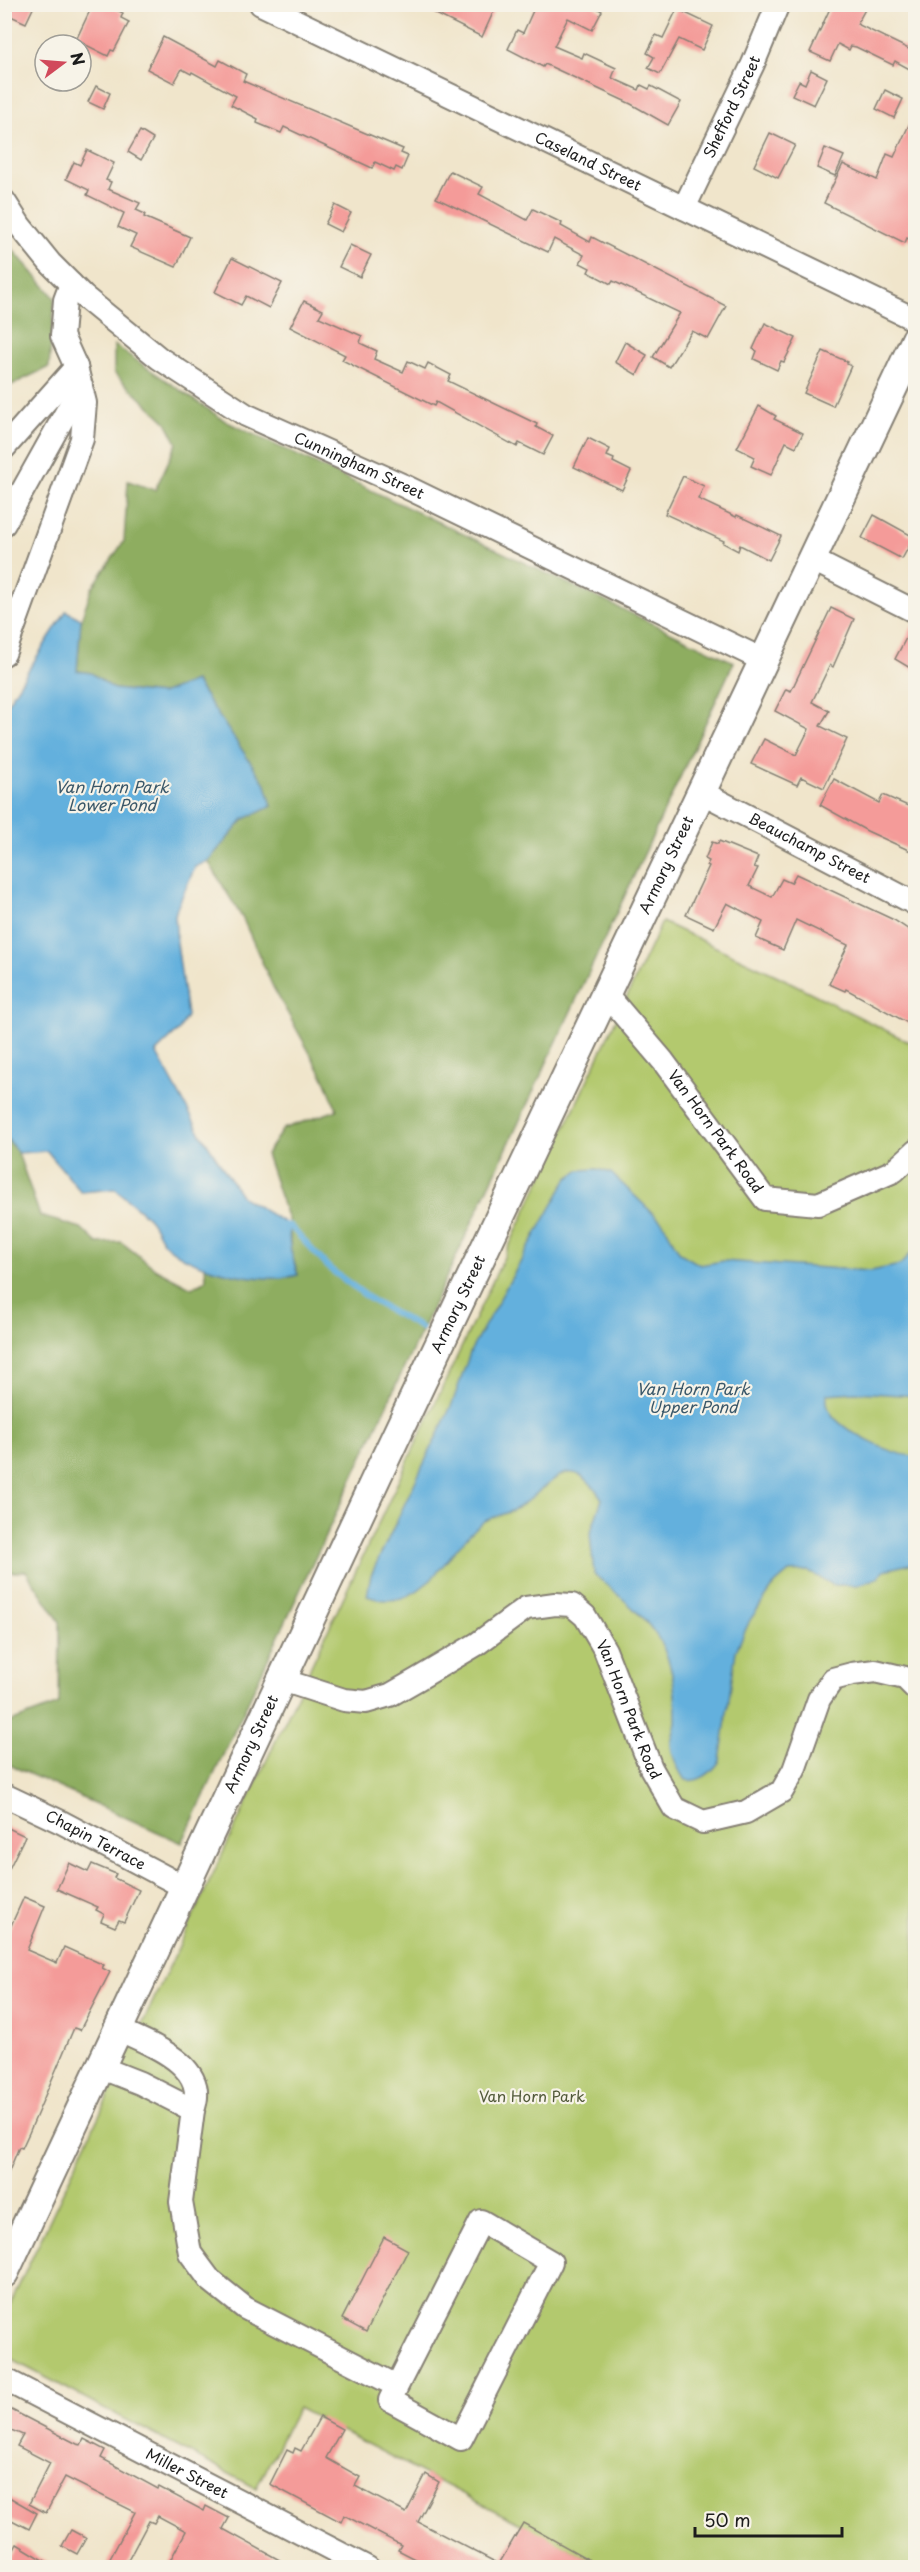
<svg xmlns="http://www.w3.org/2000/svg" width="920" height="2572" font-family="'Playpen Sans',sans-serif">
<style>
.green{fill:#b3c96e;stroke:#687245;stroke-width:1.5}
.forest{fill:#8ead61;stroke:#55643e;stroke-width:1.5}
.water{fill:#64b0dd;stroke:#40667c;stroke-width:1.5}
.lines{fill:none;stroke-linecap:round;stroke-linejoin:round}
.stream{stroke:#64b0dd;stroke-width:6}
.building{fill:#f49b99}
.minor-casing{stroke:#868074;stroke-width:26}
.major-casing{stroke:#868074;stroke-width:32}
.minor{stroke:#fff;stroke-width:22}
.major{stroke:#fff;stroke-width:28}
.labels{text-anchor:middle;stroke-width:4.5;stroke-linejoin:round;paint-order:stroke}
.street-label{font-size:15px;fill:#1c1c1c;stroke:#f7f3e8}
.park-label{font-size:15px;fill:#515939;stroke:#f7f3e8}
.water-label{font-size:16px;font-style:italic;fill:#395769;stroke:#f7f3e8}
</style>
<rect width="100%" height="100%" fill="#f7f3e8"/>
<filter id="ink" filterUnits="userSpaceOnUse"><feTurbulence type="fractalNoise" baseFrequency=".0167" numOctaves="2"/><feDisplacementMap in="SourceGraphic" scale="12" xChannelSelector="R" yChannelSelector="G"/><feConvolveMatrix kernelMatrix="1 2 1 2 8 2 1 2 1" color-interpolation-filters="sRGB"/></filter>
<filter id="wash" filterUnits="userSpaceOnUse"><feTurbulence type="fractalNoise" baseFrequency=".008" numOctaves="4" result="noise"/><feDisplacementMap in="SourceGraphic" scale="24" xChannelSelector="R" yChannelSelector="G"/><feGaussianBlur stdDeviation="1.35" result="paint"/><feColorMatrix in="noise" values="0 0 0 0 0 0 0 0 0 0 0 0 0 0 0 0 0 1.4 0 .05"/><feComposite in="paint" operator="in"/></filter>
<g filter="url(#wash)">
<rect width="100%" height="100%" fill="#f0e5cb"/>
<path class="green" d="M662,922L778,976L915,1045V2567H603L298,2408L256,2488L5,2356V2315Z"/>
<g class="forest">
<path d="M7,243L55,298L49,367L5,388L4,246Z"/>
<path d="M114,345L227,422L734,662L182,1843L5,1763V1724L59,1704L60,1622L26,1571L5,1573L4,1136L18,1153L40,1216L81,1228L97,1243L121,1242L156,1269L192,1288L206,1280L205,1266L246,1276L298,1275L290,1249V1226L266,1154L283,1129L337,1110L326,1082L273,987L243,919L208,861L244,819L272,806L196,682L161,694L114,689L91,673L77,671L81,619L92,588L124,541L128,481L155,490L177,443L166,422L114,373Z"/>
</g>
<g class="water">
<path d="M66,611L81,619L77,671L91,673L114,689L161,694L195,681L266,785L272,806L244,819L208,861L195,867L177,908L175,915L177,943L187,1016L179,1030L156,1052L201,1134L242,1197L290,1226C287,1244 293,1259 298,1275C263,1285 192,1270 165,1244C159,1238 156,1227 150,1220C142,1210 126,1200 116,1189L81,1192L47,1151L18,1153L5,1136V707Z"/>
<path d="M597,1169L611,1173L663,1223L680,1253L700,1265L723,1261L871,1271L900,1265L915,1249V1396L855,1392L827,1394C826,1402 827,1409 833,1416C847,1433 893,1456 915,1456V1563L884,1570L878,1578L857,1585H833L808,1571L789,1572L775,1584L750,1620L736,1651L720,1761C712,1772 701,1783 685,1780C679,1772 670,1752 671,1742C673,1733 676,1728 676,1719C676,1640 650,1622 594,1574L590,1534L602,1499C568,1445 552,1488 515,1509C505,1515 491,1516 482,1523C445,1551 424,1617 367,1596L371,1575L452,1404L471,1350L567,1179L580,1170Z"/>
</g>
<g class="lines">
<path class="stream" d="M284,1225L290,1226L330,1269L373,1301L421,1328"/>
</g>
<g id="blocks">
<g class="building">
<path d="M4,4H35L26,23L4,13Z"/>
<path d="M93,4H105L123,13L121,18L129,22L114,51L111,50L108,56L76,40Z"/>
<path d="M416,4H497L482,37Z"/>
<path d="M536,4H590L602,11L592,30L568,18L554,46L582,58L584,53L616,68L612,78L639,90L641,85L649,89L651,86L681,102L668,125L631,104L545,64L543,67L508,49L517,30L523,33Z"/>
<path d="M832,4H868L857,24L915,52V72L895,61L893,65L856,47L851,46L849,50L838,44L830,61L810,52Z"/>
<path d="M677,9L713,26L702,50L679,39L660,74L648,68L654,57L647,53L656,35L663,38Z"/>
<path d="M163,37L217,66L220,60L246,74L243,81L403,149L401,153L408,156L402,170L396,167L394,171L375,162L372,168L284,127L281,133L257,123L258,119L231,105L236,96L192,72L191,74L182,69L174,83L147,69Z"/>
<path d="M811,70L827,78L814,105L792,95L799,81L805,84Z"/>
<path d="M96,86L110,93L103,109L88,102Z"/>
<path d="M885,90L903,99L894,118L876,109Z"/>
<path d="M915,112V242L907,238L905,243L824,203L843,164L877,180L887,154L894,157Z"/>
<path d="M140,131L153,139L141,160L128,152Z"/>
<path d="M770,133L795,145L778,178L754,166Z"/>
<path d="M825,148L844,156L835,176L817,168Z"/>
<path d="M87,150L114,163L106,180L111,182L108,189L140,203L136,210L145,214L144,217L190,237L176,267L130,247L136,235L118,227L124,213L87,195L89,190L66,179L74,162L80,165Z"/>
<path d="M450,171L483,187L479,194L527,220L533,209L562,223L561,226L590,242L592,237L726,306L708,339L692,331L669,367L653,357L680,313L613,281L611,284L588,272L590,268L580,263L584,255L554,239L548,252L436,198Z"/>
<path d="M335,205L351,213L341,232L325,224Z"/>
<path d="M350,245L371,255L360,277L339,267Z"/>
<path d="M232,258L282,283L269,308L246,296L241,305L215,292Z"/>
<path d="M304,301L323,310L319,317L362,336L360,343L377,351L374,359L403,372L408,361L425,369L428,363L451,375L448,381L537,424L536,427L553,436L543,455L519,443L517,447L436,402L434,406L342,360L345,355L290,327Z"/>
<path d="M765,323L796,338L784,362L781,361L777,370L754,359L757,351L753,349Z"/>
<path d="M625,342L647,355L637,375L615,362Z"/>
<path d="M823,351L848,362L847,364L851,366L833,406L804,393Z"/>
<path d="M759,406L776,416L774,419L803,433L796,447L786,442L771,475L751,466L755,457L737,448Z"/>
<path d="M588,438L610,449L607,456L614,459L613,462L631,471L622,490L574,467Z"/>
<path d="M683,476L704,486L698,499L736,517L737,515L781,536L769,560L740,545L738,551L723,543L724,541L665,514Z"/>
<path d="M874,515L914,537L902,559L862,538Z"/>
<path d="M831,608L854,619L833,667L830,665L812,702L829,711L820,726L847,739L824,788L801,777L797,785L751,764L764,739L796,755L809,729L775,711L786,689L791,691Z"/>
<path d="M913,625H915V671L895,659Z"/>
<path d="M834,779L879,803L883,795L915,809V853L867,831L820,805Z"/>
<path d="M719,841L758,857L754,867L758,868L749,886L772,897L782,879L791,883L796,874L894,920L915,934V1027L846,989L845,991L829,984L848,945L796,920L783,950L756,938L763,922L727,903L714,928L686,915L709,866L707,865L709,861L705,859L712,842L718,844Z"/>
<path d="M4,1826L25,1836L4,1879Z"/>
<path d="M69,1863L88,1872L92,1864L116,1874L114,1878L139,1890L124,1922L119,1920L115,1927L101,1921L104,1914L96,1910L98,1907L57,1889Z"/>
<path d="M24,1897L45,1906L27,1950L57,1963L64,1947L104,1965L102,1968L110,1972L80,2030L74,2028L29,2133L22,2148L19,2147L5,2181L4,1941Z"/>
<path d="M384,2237L408,2250L366,2332L342,2319Z"/>
<path d="M4,2406L77,2444L81,2445L84,2439L105,2450L101,2458L158,2489L159,2487L204,2511L206,2506L229,2518L223,2529L294,2568H166L186,2531L158,2516L154,2523L149,2521L124,2568H105L135,2512L65,2477L46,2513L29,2504L50,2463L17,2446L23,2435L4,2427Z"/>
<path d="M320,2417L342,2429L326,2458L360,2477L355,2486L406,2513L426,2474L439,2482L418,2522L499,2564L523,2523L604,2568H433L398,2550L401,2545L344,2515L341,2522L270,2484L287,2450L293,2453L295,2448L301,2451Z"/>
<path d="M9,2497L37,2513L29,2529L4,2516V2506Z"/>
<path d="M71,2530L86,2538L77,2554L62,2546Z"/>
<path d="M17,2544L57,2568H4Z"/>
</g>
</g>
</g>
<g filter="url(#ink)">
<use href="#blocks" fill-opacity="0" stroke="#868074" stroke-width="1.5"/>
<g class="lines">
<g class="minor-casing">
<g id="minor">
<path id="s1" d="M261,4L916,320"/>
<path id="s2" d="M4,201L20,226L50,263L83,296L159,358L246,415L402,485L763,660"/>
<path id="s3" d="M684,208L753,64L778,4"/>
<path d="M4,448L76,367"/>
<path d="M4,524L81,386"/>
<path d="M811,559L916,612"/>
<path d="M4,654L82,439L85,403L76,367L62,336L65,300L71,284"/>
<path id="s4" d="M701,792L916,904"/>
<path id="s5" d="M606,994L663,1061L765,1199L818,1204L894,1171L916,1151"/>
<path id="s6" d="M282,1680L344,1700L366,1702L390,1695L418,1679L477,1644L526,1608L555,1604L572,1605L585,1616L605,1650L651,1768L674,1808L703,1822L746,1812L782,1791L794,1770L819,1699L833,1679L852,1674L875,1671L905,1678L916,1689"/>
<path id="s7" d="M4,1795L61,1822L186,1888"/>
<path d="M120,2030C151,2045 210,2065 193,2110L181,2202L190,2253L210,2280L245,2308L397,2386L390,2400L461,2439L551,2262L481,2221L397,2386"/>
<path d="M102,2068L140,2083L193,2110"/>
<path id="s8" d="M4,2379L368,2568"/>
</g>
</g>
<g class="major-casing">
<g id="major">
<path id="s9" d="M4,2273L378,1474L916,339"/>
</g>
</g>
<use href="#minor" class="minor"/>
<use href="#major" class="major"/>
</g>
</g>
<g class="labels">
<g class="street-label">
<text dy="5" stroke="none"><textPath href="#s3" startOffset="112">Shefford Street</textPath></text>
<text dy="5" stroke="none"><textPath href="#s1" startOffset="363">Caseland Street</textPath></text>
<text dy="5" stroke="none"><textPath href="#s2" startOffset="450">Cunningham Street</textPath></text>
<text dy="5" stroke="none"><textPath href="#s4" startOffset="122">Beauchamp Street</textPath></text>
<text dy="5" stroke="none"><textPath href="#s9" startOffset="1556">Armory Street</textPath></text>
<text dy="5" stroke="none"><textPath href="#s5" startOffset="176">Van Horn Park Road</textPath></text>
<text dy="5" stroke="none"><textPath href="#s9" startOffset="1070">Armory Street</textPath></text>
<text dy="5" stroke="none"><textPath href="#s6" startOffset="441">Van Horn Park Road</textPath></text>
<text dy="5" stroke="none"><textPath href="#s9" startOffset="584">Armory Street</textPath></text>
<text dy="5" stroke="none"><textPath href="#s7" startOffset="102">Chapin Terrace</textPath></text>
<text dy="5" stroke="none"><textPath href="#s8" startOffset="206">Miller Street</textPath></text>
</g>
<g class="park-label">
<text x="532" y="2102">Van Horn Park</text>
</g>
<g class="water-label">
<text x="112" y="793">Van Horn Park<tspan x="112" dy="18">Lower Pond</tspan></text>
<text x="693" y="1395">Van Horn Park<tspan x="693" dy="18">Upper Pond</tspan></text>
</g>
</g>
<rect width="920" height="2572" fill="none" stroke="#f7f3e8" stroke-width="24"/>
<g transform="translate(63 63) rotate(74)"><circle r="28" fill="#f7f3e8" stroke="#9f9d96" stroke-width="1.5"/>
<path d="M0-4.5L10 22L0 15L-10 22Z" fill="#d1495b"/>
<text y="-9" font-size="16" font-weight="bold" text-anchor="middle" fill="#1c1c1c">N</text>
</g>
<path d="M695 2527v9h147v-9" fill="none" stroke="#1c1c1c" stroke-width="3"/>
<text x="704" y="2527" font-size="18" fill="#1c1c1c" stroke="#f7f3e8" stroke-width="4.5" paint-order="stroke">50 m</text>
</svg>
